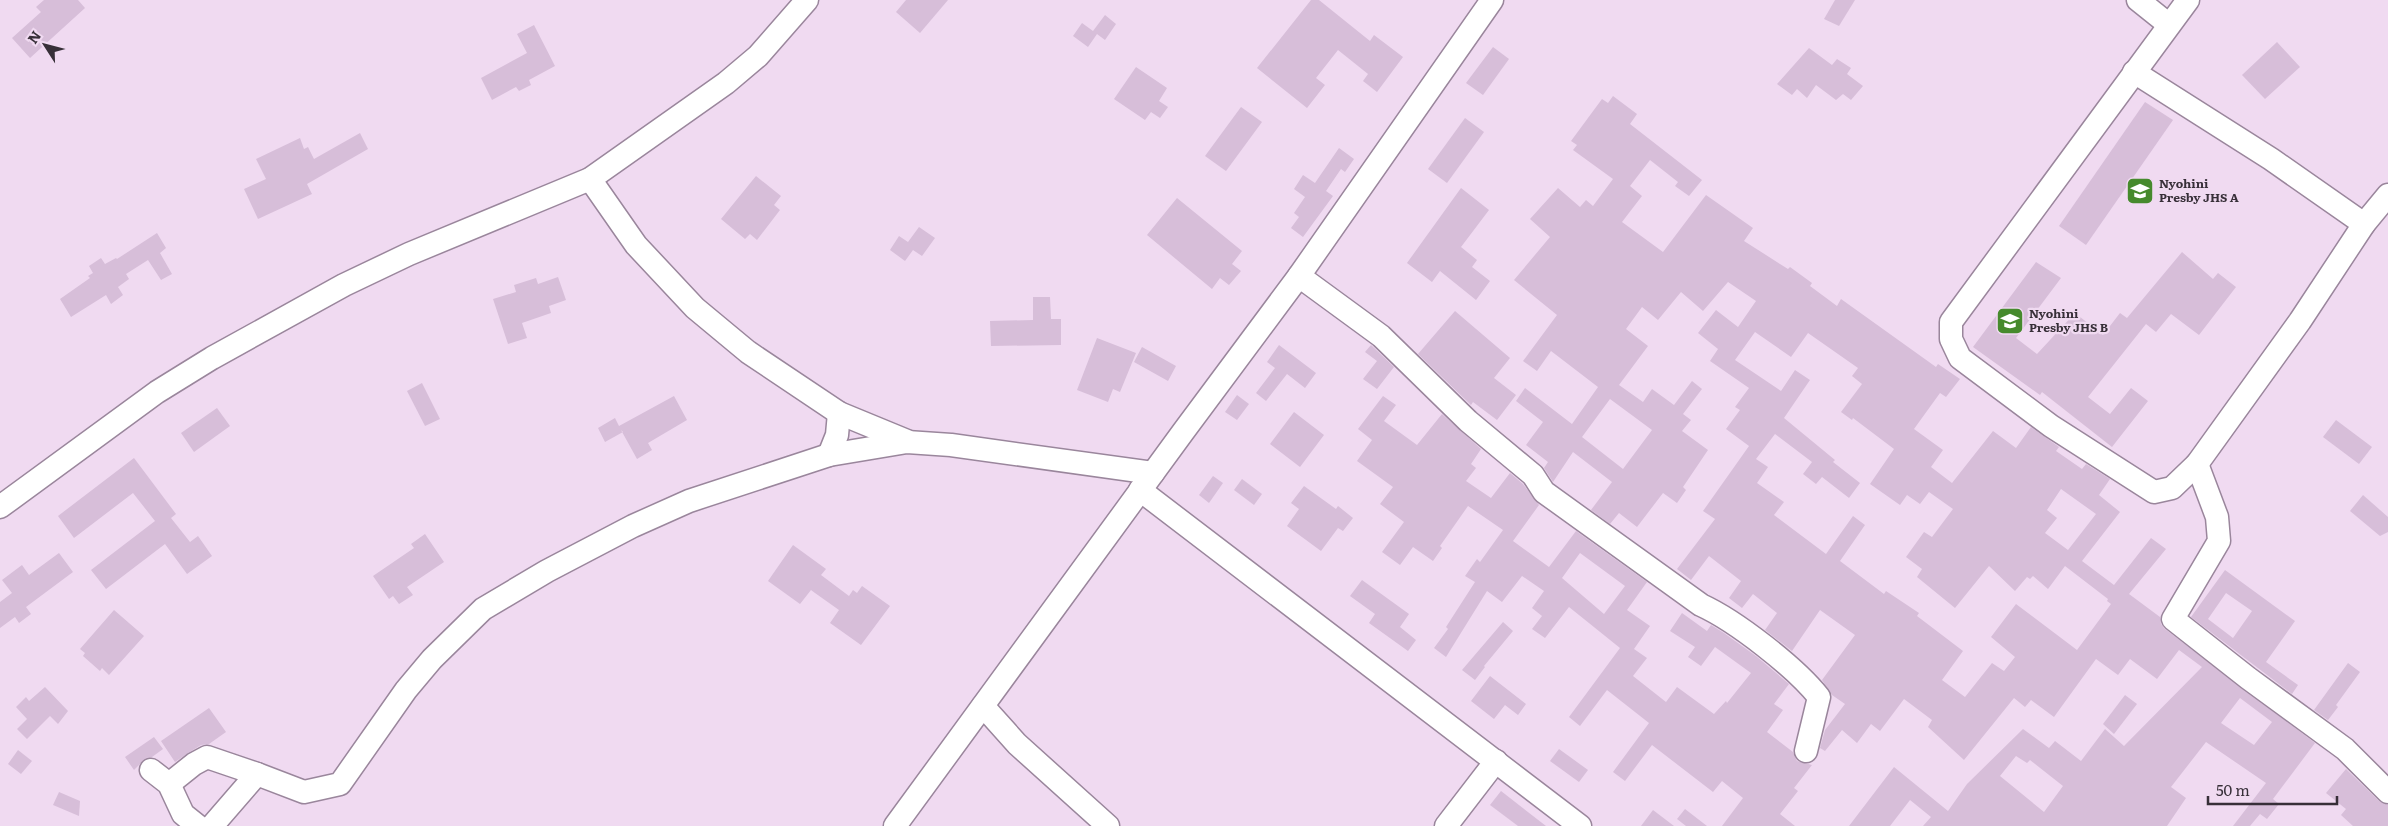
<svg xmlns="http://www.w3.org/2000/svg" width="2388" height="826" font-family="Literata,serif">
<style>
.building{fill:#d7bed9;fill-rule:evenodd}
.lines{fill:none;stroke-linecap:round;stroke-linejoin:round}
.minor-casing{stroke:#9a869c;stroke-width:25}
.minor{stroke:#fff;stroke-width:22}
.labels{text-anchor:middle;stroke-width:4.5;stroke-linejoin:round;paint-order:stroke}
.poi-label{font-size:12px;font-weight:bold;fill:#372f38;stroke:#f0daf1;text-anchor:start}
</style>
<rect width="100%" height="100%" fill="#f0daf1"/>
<g class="building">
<path d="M44,0H78L85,8L30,58L12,38L41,12L36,7Z"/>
<path d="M906,0H948L920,33L896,12Z"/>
<path d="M1311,0H1319L1370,41L1374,35L1403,57L1377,92L1363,81L1368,74L1338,50L1316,78L1325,85L1307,108L1257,68Z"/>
<path d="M1835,0H1855L1839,26L1824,19Z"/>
<path d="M1105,15L1116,24L1105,40L1097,34L1088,47L1073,36L1082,23L1093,31Z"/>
<path d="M534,25L555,66L529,80L531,85L519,91L516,87L492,100L481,78L527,53L517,34Z"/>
<path d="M2277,42L2300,67L2265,99L2242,75Z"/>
<path d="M1493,47L1509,59L1483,95L1466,83Z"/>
<path d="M1809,48L1832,65L1837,59L1851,68L1847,74L1863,86L1851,100L1843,94L1836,100L1816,85L1807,98L1797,89L1792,95L1777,84Z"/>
<path d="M1136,67L1167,88L1159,101L1168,107L1160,118L1151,112L1145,120L1114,99Z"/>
<path d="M1613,96L1637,114L1630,124L1702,180L1689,196L1675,186L1678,182L1650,160L1630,186L1642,196L1622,222L1663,252L1706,195L1753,228L1744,241L1788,269L1790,267L1812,283L1810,286L1837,306L1841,299L1936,367L1938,364L1960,379L1946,397L1940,393L1914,429L1943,450L1931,467L1952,483L1993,431L2016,448L2031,427L2059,447L2056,451L2082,469L2086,464L2110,479L2099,495L2120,512L2082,561L2114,585L2151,538L2166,549L2129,594L2160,617L2161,624L2165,629L2315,743L2273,799L2279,804L2267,819L2260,814L2250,826H2233L2266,783L2206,742L2171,787L2186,798L2167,826H1923L1931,817L1910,800L1890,826H1849L1894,767L1948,811L1967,784L2023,729L2049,748L2055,741L2081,761L2105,729L2124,746L2202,667L2179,650L2157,679L2130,659L2118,675L2096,659L2054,717L2031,700L2025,707L2014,698L1964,760L1928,727L1932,720L1904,699L1880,731L1871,724L1857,743L1842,730L1825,751L1820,748L1825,730L1845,704L1832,695L1822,680L1855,635L1820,610L1792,651L1765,630L1777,613L1753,594L1742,608L1729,598L1741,581L1709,556L1691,580L1677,569L1715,519L1703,511L1749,446L1726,429L1740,410L1735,407L1749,388L1710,361L1718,349L1698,333L1716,310L1738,327L1756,301L1728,282L1703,311L1681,292L1658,320L1642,307L1626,329L1648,346L1619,385L1643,402L1652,389L1674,405L1692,381L1702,389L1683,414L1691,420L1682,431L1708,450L1683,487L1686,490L1677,503L1663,493L1637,527L1619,513L1610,524L1591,510L1612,482L1573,452L1553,482L1544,468L1548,462L1526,445L1543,422L1516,401L1525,388L1572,424L1598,387L1551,351L1537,371L1523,361L1557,315L1514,280L1550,237L1530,219L1558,188L1580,207L1586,200L1593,206L1613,179L1573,150L1577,145L1571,141L1602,99L1608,103ZM1755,332L1791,357L1808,333L1858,368L1852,376L1862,384L1841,412L1852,420L1853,418L1894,449L1870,484L1900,505L1907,495L1920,504L1929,492L1953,509L1932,537L1924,532L1906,557L1922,569L1917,577L1955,608L1989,566L2015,591L2027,577L2030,579L2033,576L2048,589L2065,566L2108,599L2107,601L2111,604L2077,650L2016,604L1991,637L2015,657L2004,671L1992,663L1965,697L1942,680L1963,651L1917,616L1919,613L1886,591L1884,594L1840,561L1865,525L1853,516L1826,554L1774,515L1784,502L1757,483L1768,467L1756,459L1775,434L1812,462L1803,474L1816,484L1822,477L1849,498L1860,483L1833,462L1835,460L1784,418L1810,380L1795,370L1781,391L1735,360ZM1610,399L1652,430L1623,469L1582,437ZM2061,489L2096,514L2068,550L2045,533L2057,518L2047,510ZM2240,698L2272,722L2254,745L2221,723ZM2016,756L2027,763L2030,760L2063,786L2044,812L2000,776Z"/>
<path d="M2145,102L2173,120L2086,245L2059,226Z"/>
<path d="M1241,107L1262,122L1226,171L1205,156Z"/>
<path d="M1465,118L1484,132L1447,183L1428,169Z"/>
<path d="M360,133L368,149L307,184L312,194L258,219L244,189L266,179L256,159L300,138L304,149L308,147L314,159Z"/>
<path d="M1339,148L1354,159L1345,172L1341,169L1326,191L1333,196L1303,237L1291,228L1299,217L1294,213L1305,197L1294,189L1303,175L1315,183Z"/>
<path d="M756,176L781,196L774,205L780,210L757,240L750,234L745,239L721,219Z"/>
<path d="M1461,188L1489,210L1461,247L1477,260L1472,267L1490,281L1476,300L1440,271L1432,282L1407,263Z"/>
<path d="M1177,198L1242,251L1232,264L1241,271L1229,285L1220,278L1212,289L1147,235Z"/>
<path d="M919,227L935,238L922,256L913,250L905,261L890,250L899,236L908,242Z"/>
<path d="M157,233L166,248L160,253L172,274L161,280L148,260L126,274L129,279L118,287L123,295L111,304L106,295L71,317L60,299L90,278L88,276L93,273L89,266L101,258L105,264L116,258L117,259Z"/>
<path d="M2182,252L2213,279L2218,273L2236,287L2199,335L2171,314L2156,332L2146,324L2088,397L2110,414L2131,388L2148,401L2112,447L2042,392L2040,395L1973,347L2036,262L2061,278L2016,338L2037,354L2075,313L2103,335L2120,313L2127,318Z"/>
<path d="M558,277L566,300L549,306L551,313L522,323L527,338L508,344L493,299L516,292L514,285L536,278L538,284Z"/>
<path d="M1033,297H1050L1051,319H1061V345L991,346L990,321L1033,320Z"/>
<path d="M1455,311L1510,358L1494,378L1516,395L1497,420L1473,402L1471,405L1418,354Z"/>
<path d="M1097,338L1136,353L1120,392L1113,389L1108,402L1077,390Z"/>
<path d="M1279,345L1316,373L1305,388L1287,374L1266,401L1256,393L1275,368L1267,362Z"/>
<path d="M1371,345L1394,367L1377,389L1363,379L1377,361L1365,352Z"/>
<path d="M1142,347L1176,366L1168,381L1134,362Z"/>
<path d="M422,383L440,419L425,426L407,391Z"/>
<path d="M1237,395L1249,404L1237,420L1225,412Z"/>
<path d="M674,396L687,420L648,443L652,450L637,459L621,430L623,432L605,442L598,428L615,418L619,426Z"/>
<path d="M1383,396L1396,405L1384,421L1417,445L1442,414L1481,449L1471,464L1476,468L1466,481L1491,498L1510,473L1523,484L1539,505L1513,541L1549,567L1576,531L1647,582L1627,610L1650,626L1634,649L1647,658L1633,676L1666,702L1677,687L1714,714L1726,701L1727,703L1751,673L1715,647L1701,666L1688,657L1695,647L1670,631L1682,613L1707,631L1711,625L1724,633L1756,656L1789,684L1774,704L1783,710L1767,732L1793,752L1797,761L1812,765L1794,788L1798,791L1780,814L1795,826H1722L1743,798L1722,781L1713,792L1652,745L1625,781L1613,772L1649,723L1607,690L1580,726L1569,717L1620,648L1569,607L1545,638L1532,629L1542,616L1532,608L1544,591L1522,576L1502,602L1487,591L1446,657L1434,648L1448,629L1446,627L1475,582L1465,576L1477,559L1480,562L1503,530L1468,506L1440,546L1442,548L1433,561L1413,547L1400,565L1382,552L1404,522L1380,504L1393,487L1357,461L1372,440L1358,429ZM1580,553L1625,586L1604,614L1562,578Z"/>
<path d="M217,408L230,426L194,452L181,433Z"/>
<path d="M1294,412L1324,435L1300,467L1270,444Z"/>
<path d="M2336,420L2372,447L2359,464L2323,437Z"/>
<path d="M134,458L176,514L171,518L190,542L198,536L212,556L187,574L165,544L106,589L91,570L155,521L133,493L74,538L58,516Z"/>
<path d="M1213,476L1223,483L1209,503L1199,495Z"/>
<path d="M1242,479L1262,494L1254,505L1234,490Z"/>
<path d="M1304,486L1336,509L1338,506L1353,518L1343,531L1338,528L1321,551L1287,526L1299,509L1291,503Z"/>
<path d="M2363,495L2388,517V532L2380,536L2350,511Z"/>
<path d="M425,534L444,562L407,587L413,595L399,604L393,596L389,599L373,576L414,548L411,544Z"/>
<path d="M793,545L826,569L821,575L849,596L853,590L857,593L862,586L890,606L861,645L830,623L839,610L815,593L811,590L800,604L768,581Z"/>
<path d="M59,553L73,572L26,607L31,614L19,623L15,617L0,628V602L12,593L2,580L22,565L29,575Z"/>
<path d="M2225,570L2295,621L2266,662L2298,685L2292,694L2191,617ZM2226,593L2252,611L2233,638L2208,619Z"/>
<path d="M1362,580L1409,614L1400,627L1416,640L1408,651L1369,623L1375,614L1350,596Z"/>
<path d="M114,610L144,636L109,675L102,668L100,671L83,656L85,653L80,649Z"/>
<path d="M1503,622L1513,631L1484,666L1485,667L1475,680L1462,670Z"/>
<path d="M2348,663L2360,672L2336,705L2338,707L2328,720L2314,710Z"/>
<path d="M1490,676L1526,704L1518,715L1505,705L1494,719L1471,701Z"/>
<path d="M45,687L68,711L58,724L50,716L27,739L17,729L27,719L16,707L26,697L29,701Z"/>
<path d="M2125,695L2137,704L2114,734L2103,724Z"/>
<path d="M209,708L226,732L209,744L201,745L188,753L175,762L161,741Z"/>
<path d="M154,737L163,749L152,757L146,758L134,770L125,757Z"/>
<path d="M1559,749L1588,770L1579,782L1550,761Z"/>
<path d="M18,750L32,761L21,774L8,764Z"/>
<path d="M2346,769L2379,801L2388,805V826H2353L2341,815L2346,809L2326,793Z"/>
<path d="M1501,791L1546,826H1518L1490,805Z"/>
<path d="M59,792L80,801L79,816L53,805Z"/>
<path d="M1685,809L1707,826H1686L1677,819Z"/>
<path d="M1653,810L1674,826H1641Z"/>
</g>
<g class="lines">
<g class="minor-casing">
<g id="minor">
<path d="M2138,0L2168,24"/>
<path d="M2188,0L1951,322V339L1960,358L2051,426L2154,492L2172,488L2197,464L2300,321L2364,224L2388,195"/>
<path d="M2134,72L2271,159L2364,224"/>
<path d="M590,179L636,245L695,308L748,352L839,413L907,441"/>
<path d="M1299,276L1381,336L1468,421L1533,475L1544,492L1701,605C1736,621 1795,667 1819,697L1806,751"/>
<path d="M829,455L837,435L839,413"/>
<path d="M2197,464L2217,517L2219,541L2173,619L2248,678L2345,749L2388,792"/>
<path d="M1140,490L1580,826"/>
<path d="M0,507L157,392L212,358L344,285L409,254L590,179L726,83L758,56L807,0"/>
<path d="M983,706L1017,744L1108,826"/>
<path d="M151,770L169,784L183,814L198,826"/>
<path d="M169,784L194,764L207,757L257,774"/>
<path d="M212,826L257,774L304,792L340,784L406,690L432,659L483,609L547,571L633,526L689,501L829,455L907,442L951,445L1153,473"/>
<path d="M895,826L1183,432L1299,276L1492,0"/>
<path d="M1446,826L1496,761"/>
</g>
</g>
<use href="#minor" class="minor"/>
</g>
<defs>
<g id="school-square" transform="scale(1.4375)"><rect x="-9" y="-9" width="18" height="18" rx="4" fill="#468a2d" stroke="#f0daf1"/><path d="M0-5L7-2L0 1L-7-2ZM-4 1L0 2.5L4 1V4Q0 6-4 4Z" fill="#fff"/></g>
</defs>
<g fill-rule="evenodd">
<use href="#school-square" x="2140" y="191"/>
<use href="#school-square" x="2010" y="321"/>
</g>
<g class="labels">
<g class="poi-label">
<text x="2159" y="188">Nyohini<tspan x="2159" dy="14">Presby JHS A</tspan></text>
<text x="2029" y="318">Nyohini<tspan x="2029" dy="14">Presby JHS B</tspan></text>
</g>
</g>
<g transform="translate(45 45) rotate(306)" stroke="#f0daf1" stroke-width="4" paint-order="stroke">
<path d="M0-4L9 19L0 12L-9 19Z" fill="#372f38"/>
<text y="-8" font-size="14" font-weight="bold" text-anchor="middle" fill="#372f38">N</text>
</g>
<path d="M2208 796v8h129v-8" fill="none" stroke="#372f38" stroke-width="2.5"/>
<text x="2216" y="796" font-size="15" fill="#372f38" stroke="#f0daf1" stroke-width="4" paint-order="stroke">50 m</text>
</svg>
